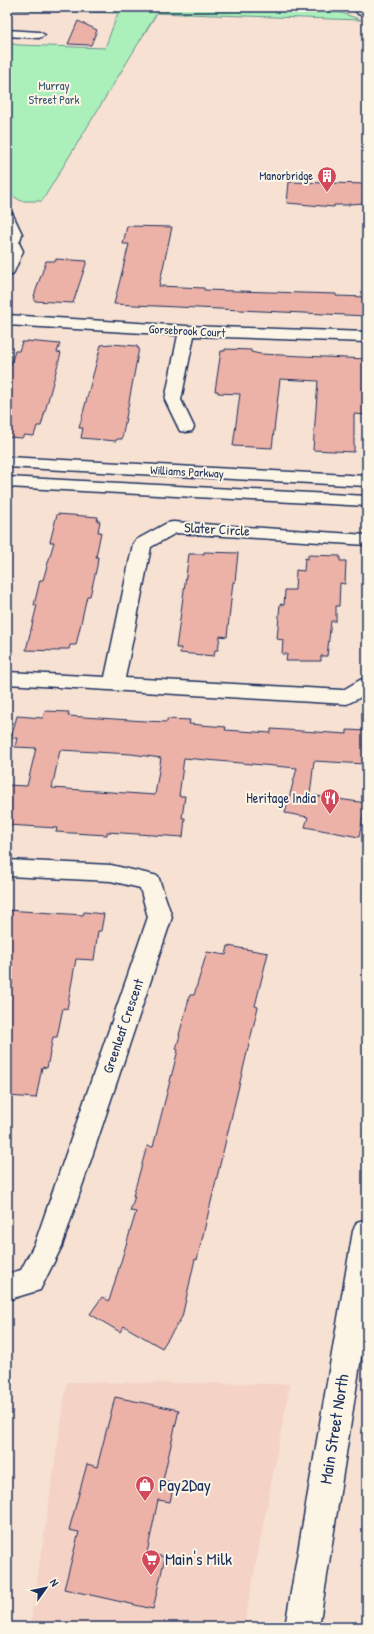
<svg xmlns="http://www.w3.org/2000/svg" width="374" height="1634" font-family="'Patrick Hand',sans-serif">
<style>
.built{fill:#f4d3c6}
.green{fill:#abf0bb;stroke:#63908c}
.building{fill:#ecb2a8;stroke:#1b2f5e;fill-rule:evenodd}
.lines{fill:none;stroke-linecap:round;stroke-linejoin:round}
.street-casing{stroke:#1b2f5e;stroke-width:3}
.secondary-casing{stroke:#1b2f5e;stroke-width:3}
.primary-casing{stroke:#1b2f5e;stroke-width:3}
.street{fill:#fcf5e5;fill-rule:evenodd}
.secondary{fill:#fcf5e5;fill-rule:evenodd}
.primary{fill:#fcf5e5;fill-rule:evenodd}
.labels{text-anchor:middle;stroke-width:4;stroke-linejoin:round;paint-order:stroke}
.far-park-label{font-size:12px;fill:#385671;stroke:#fcf5e5}
.far-poi-label{font-size:12px;fill:#1b2f5e;stroke:#fcf5e5;text-anchor:end}
.far-street-label{font-size:12px;fill:#1b2f5e;stroke:#fcf5e5}
.street-label{font-size:14px;fill:#1b2f5e;stroke:#fcf5e5}
.poi-label{font-size:14px;fill:#1b2f5e;stroke:#fcf5e5;text-anchor:end}
.near-street-label{font-size:17px;fill:#1b2f5e;stroke:#fcf5e5}
.near-poi-label{font-size:17px;fill:#1b2f5e;stroke:#fcf5e5;text-anchor:start}
</style>
<rect width="100%" height="100%" fill="#f7e1d3"/>
<filter id="ink" filterUnits="userSpaceOnUse"><feTurbulence type="fractalNoise" baseFrequency=".025" numOctaves="2"/><feDisplacementMap in="SourceGraphic" scale="8" xChannelSelector="R" yChannelSelector="G"/><feConvolveMatrix kernelMatrix="1 2 1 2 8 2 1 2 1" color-interpolation-filters="sRGB"/></filter>
<g filter="url(#ink)">
<path class="built" d="M67,1382L290,1384L244,1627H30Z"/>
<path class="green" d="M7,7H282L342,13L361,20L157,13L42,201H21L7,192V43L19,45L105,48L118,13L7,10Z"/>
<g class="building">
<path d="M78,21L97,30L91,45L68,44Z"/>
<path d="M289,182L367,184V203L349,204V205H334V207L287,203Z"/>
<path d="M127,226L172,227L159,286L204,288V290L336,294V296L367,297V316L114,304L129,244H123Z"/>
<path d="M56,259L87,261L73,303L34,301L35,296H34L46,261H56Z"/>
<path d="M27,341L60,344L57,352L61,353L41,426H37L34,436L24,435L22,438L7,437V377L15,351H19L22,342H26Z"/>
<path d="M111,344L137,346V348H139L122,439H117L116,441L81,438L83,428H79L101,345Z"/>
<path d="M225,349L251,350V352L260,354L367,359V415L354,414V452L313,450L318,381L280,379L272,448L233,446L240,394L218,393V391H215L221,351H225Z"/>
<path d="M57,514L98,517L97,521H100L98,532H101L96,557H98L97,566L90,596H87L76,645H70L69,649H60V651L26,650L37,605H34L40,580H43L54,542H50Z"/>
<path d="M204,552L238,553L235,582H233L227,637L220,636L218,650H215L214,656L180,653L181,648H176L189,554H204Z"/>
<path d="M308,555L340,556V561H346L345,584L340,583L339,606H336V621H331L327,656H321V661H286L287,654H282L283,640L277,639L280,604L284,605L285,590H295L296,570L304,571L305,558L308,559Z"/>
<path d="M45,711L69,712L68,716L145,721L167,722V719L190,720L189,724L226,727L225,730L271,733V729L347,734V730L366,731L365,764L314,761L310,795L366,803L359,837L305,827L308,817L285,813L297,768L184,758L179,796H185L182,818H185L183,837L107,832V835L72,833L56,832L57,828L7,825V785L27,786L36,748L15,747L17,738H11L17,716L43,718ZM60,750L131,754L161,758L155,795L52,788Z"/>
<path d="M7,910L83,915L84,912L104,914L101,931H98L94,960L76,959L67,1009L63,1008L57,1037H53L47,1068L42,1067L36,1098L7,1096Z"/>
<path d="M228,946L268,953L255,1006L258,1007L197,1260L195,1259L182,1317L162,1348L124,1326L120,1332L90,1314L102,1297L109,1301L136,1212L130,1211L135,1196H133L147,1146L153,1147L178,1050L176,1049L180,1035H179L190,995H194L207,952L226,955Z"/>
<path d="M115,1397L179,1410L163,1480L174,1483L170,1502L158,1500L147,1553L165,1557L153,1609L64,1589L79,1532L69,1530L87,1464L97,1467Z"/>
</g>
<g class="lines">
<g class="street-casing">
<g id="street">
<path d="M353,7H364L367,10V16L358,14Z"/>
<path d="M7,30L39,32L45,35L39,38L7,36Z"/>
<path d="M7,212L12,213L22,234L19,243L23,251L14,272L12,275L7,276V255L9,251L7,247Z"/>
<path d="M7,315L187,326L367,332V342L194,336L181,400L194,427L192,431L186,432L180,431L178,427L165,400L178,335L7,325Z"/>
<path d="M173,522L367,535V545L176,533L151,547L125,678L343,690L360,680L367,678V694L347,704L7,684V672L105,677L133,544L136,540L167,523Z"/>
<path d="M7,860L111,865L158,876L172,917L62,1246L40,1290L7,1300V1274L21,1270L35,1243L148,917L140,888L111,881L7,876Z"/>
</g>
</g>
<g class="secondary-casing">
<g id="secondary">
<path d="M7,457L367,476V486L7,467Z"/>
<path d="M7,477L367,496V506L7,487Z"/>
</g>
</g>
<g class="primary-casing">
<path id="primary" d="M367,1219V1319L319,1627H285L353,1231L357,1222Z"/>
</g>
<use href="#street" class="street"/>
<use href="#secondary" class="secondary"/>
<use href="#primary" class="primary"/>
</g>
</g>
<defs>
<g id="building-pin" transform="scale(1)"><path d="M0 17L-7.5 6A9.5 9.5 0 1 1 7.5 6Z" fill="#d1495b" stroke="#fcf5e5"/><path d="M-4-6H4V6H1V3H-1V6H-4ZM-2.5-4.3h1.7v1.8h-1.7ZM.8-4.3h1.7v1.8H.8ZM-2.5-1h1.7V.8h-1.7ZM.8-1h1.7V.8H.8Z" fill="#fff"/></g>
<g id="restaurant-pin" transform="scale(1)"><path d="M0 17L-7.5 6A9.5 9.5 0 1 1 7.5 6Z" fill="#d1495b" stroke="#fcf5e5"/><path d="M-5-6h1v4h1v-4h1v4h1v-4h1v5L-1.5 .5V6h-2V.5L-5-1ZM5-6V6H3V1.5H1.5Q1.5-4 5-6Z" fill="#fff"/></g>
<g id="shop-pin" transform="scale(1)"><path d="M0 17L-7.5 6A9.5 9.5 0 1 1 7.5 6Z" fill="#d1495b" stroke="#fcf5e5"/><path d="M-5-2.5h2.3a2.7 3.5 0 0 1 5.4 0H5L5.5 6h-11ZM-1.5-2.5h3a1.5 2.3 0 0 0-3 0Z" fill="#fff"/></g>
<g id="supermarket-pin" transform="scale(1)"><path d="M0 17L-7.5 6A9.5 9.5 0 1 1 7.5 6Z" fill="#d1495b" stroke="#fcf5e5"/><path d="M-6-5.5h2.5l.6 2H6L4.5 2H-2.5L-4.4-4H-6ZM-1.5 3.2a1.3 1.3 0 1 0 .1 0ZM3 3.2a1.3 1.3 0 1 0 .1 0Z" fill="#fff"/></g>
</defs>
<g fill-rule="evenodd">
<use href="#building-pin" x="327" y="176"/>
<use href="#restaurant-pin" x="330" y="798"/>
<use href="#shop-pin" x="145" y="1485"/>
<use href="#supermarket-pin" x="151" y="1559"/>
</g>
<g class="labels">
<g class="far-park-label">
<text x="54" y="90">Murray<tspan x="54" dy="14">Street Park</tspan></text>
</g>
<g class="far-poi-label">
<text x="313" y="180">Manorbridge</text>
</g>
<g class="far-street-label">
<text transform="translate(187 331) rotate(3)" y="4">Gorsebrook Court</text>
<text transform="translate(187 472) rotate(3)" y="4">Williams Parkway</text>
</g>
<g class="street-label">
<text transform="translate(217 529) rotate(3)" y="5">Slater Circle</text>
<text transform="translate(123 1026) rotate(-71)" y="5">Greenleaf Crescent</text>
</g>
<g class="poi-label">
<text x="316" y="803">Heritage India</text>
</g>
<g class="near-street-label">
<text transform="translate(334 1429) rotate(-81)" y="6">Main Street North</text>
</g>
<g class="near-poi-label">
<text x="159" y="1491">Pay2Day</text>
<text x="165" y="1565">Main's Milk</text>
</g>
</g>
<rect width="374" height="1634" fill="none" stroke="#fcf5e5" stroke-width="24"/>
<rect x="12" y="12" width="350" height="1610" fill="none" stroke="#1b2f5e" stroke-width="1.5" filter="url(#ink)"/>
<g transform="translate(46 1588) rotate(57)" stroke="#fcf5e5" stroke-width="3" paint-order="stroke">
<path d="M0-3L7 15L0 10L-7 15Z" fill="#1b2f5e"/>
<text y="-6" font-size="11" font-weight="bold" text-anchor="middle" fill="#1b2f5e">N</text>
</g>
</svg>
